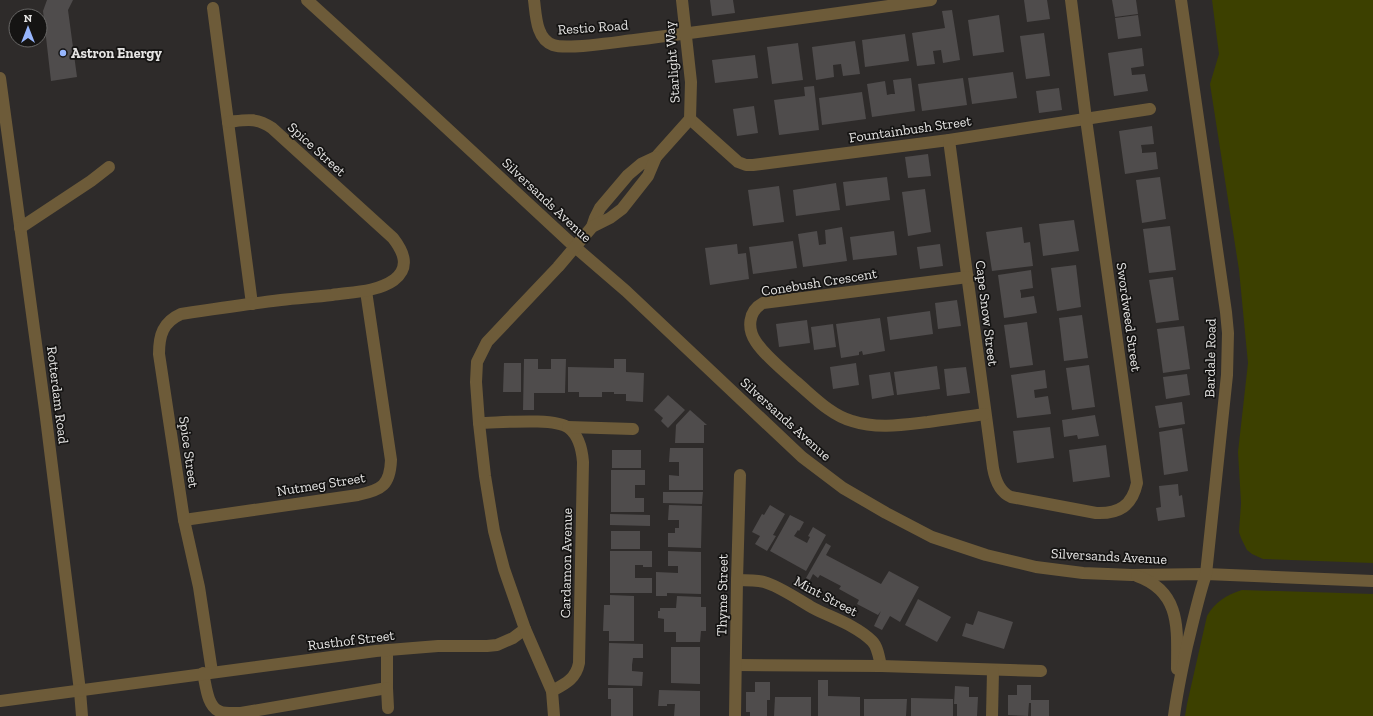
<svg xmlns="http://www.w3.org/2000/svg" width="1373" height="716" font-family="'Zilla Slab',serif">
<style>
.green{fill:#3c4000}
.building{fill:#4f4c4c}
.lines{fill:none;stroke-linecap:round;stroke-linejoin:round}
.minor{stroke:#6d5b39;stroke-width:12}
.poi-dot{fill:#97b6fd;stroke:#151413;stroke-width:1.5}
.labels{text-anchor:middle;stroke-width:3.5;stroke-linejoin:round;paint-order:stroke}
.street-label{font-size:14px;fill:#e5e4e3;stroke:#151413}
.poi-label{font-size:14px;font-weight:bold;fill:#e5e4e3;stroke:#151413;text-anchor:start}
</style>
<rect width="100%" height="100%" fill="#2e2b2a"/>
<g class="green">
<path d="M1212,0H1373V563L1263,559L1252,554L1247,550L1241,538L1239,532L1241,503L1238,452L1248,363L1239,270L1210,84L1219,54Z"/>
<path d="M1242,590L1373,594V716H1185L1187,704L1207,616C1215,602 1226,595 1242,590Z"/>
</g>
<g class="building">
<path d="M47,0H73L68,10L77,77L51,81L43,11Z"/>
<path d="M710,0H733L735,13L712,16Z"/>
<path d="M1024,0H1047L1050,19L1027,22Z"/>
<path d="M1112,0H1136L1138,14L1115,17Z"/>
<path d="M952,10L960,60L943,63L941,50L933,51L935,64L917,66L912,33L945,28L942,11Z"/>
<path d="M999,15L1004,52L973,56L968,20Z"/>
<path d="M1138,15L1141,36L1118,39L1115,18Z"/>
<path d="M1044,33L1050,76L1026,79L1020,36Z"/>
<path d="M905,34L909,61L865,67L862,40Z"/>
<path d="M855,41L860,74L843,76L841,64L833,65L834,77L816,80L812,47Z"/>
<path d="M798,43L803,80L772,84L767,47Z"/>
<path d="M1142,48L1144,66L1131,68L1132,75L1145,74L1148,91L1114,96L1108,53Z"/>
<path d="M755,55L758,78L715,83L712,60Z"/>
<path d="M1013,72L1017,98L972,104L968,78Z"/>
<path d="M911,78L915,111L872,117L867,84L885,81L887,95L891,94H895L893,80Z"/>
<path d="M963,78L967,105L922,111L918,84Z"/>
<path d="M814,86L819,130L779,135L774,100L805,96L804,87Z"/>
<path d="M1059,88L1062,110L1039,113L1036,91Z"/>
<path d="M862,92L866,119L822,125L819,98Z"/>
<path d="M754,106L758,133L737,136L733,109Z"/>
<path d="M1152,126L1154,144L1141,145L1142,150V153L1156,152L1158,169L1125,174L1119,131Z"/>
<path d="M928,154L931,176L908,178L905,157Z"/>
<path d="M887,177L890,200L846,206L843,182Z"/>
<path d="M1160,177L1166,219L1142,223L1136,180Z"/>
<path d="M836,183L840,210L796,216L793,190Z"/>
<path d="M779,186L784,222L753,226L748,190Z"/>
<path d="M925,189L931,232L908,236L902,192Z"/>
<path d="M1074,220L1079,251L1043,256L1039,224Z"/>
<path d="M1170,226L1176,270L1149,273L1143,229Z"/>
<path d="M842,227L847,261L803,267L798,234L817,231L819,245L826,244L825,230Z"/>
<path d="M1022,227L1024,243L1030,242L1033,266L992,271L986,232Z"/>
<path d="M894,231L897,255L853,260L850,237Z"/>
<path d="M793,241L797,268L753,274L749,247Z"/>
<path d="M737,244L738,254L746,253L749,279L710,285L705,248Z"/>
<path d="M940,244L943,266L920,269L917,247Z"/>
<path d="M1076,265L1081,307L1057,311L1051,268Z"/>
<path d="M1031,270L1033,288L1020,290L1021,294V298L1034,296L1037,313L1004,318L998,275Z"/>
<path d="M1173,277L1179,320L1156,323L1149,280Z"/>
<path d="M957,300L961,326L938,329L935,303Z"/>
<path d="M930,311L933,334L890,340L887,317Z"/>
<path d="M1082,315L1088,358L1064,361L1059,318Z"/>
<path d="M880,318L885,351L863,355L862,351L859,352V355L841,358L836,324Z"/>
<path d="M807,320L810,343L779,347L776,324Z"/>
<path d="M1027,322L1033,365L1010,368L1004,325Z"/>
<path d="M833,324L836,347L814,350L811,327Z"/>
<path d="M1184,326L1190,369L1163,373L1157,329Z"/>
<path d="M524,359H538V369H551V359H566L565,393H534V410H523Z"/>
<path d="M614,359H626V372L644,373L643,402L626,401V394H614V392H602V397H579V392H568V367L614,368Z"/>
<path d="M504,363H521V392H503Z"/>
<path d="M856,363L859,385L833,389L830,367Z"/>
<path d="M1089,365L1095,407L1072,410L1066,368Z"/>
<path d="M937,366L940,389L897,395L894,372Z"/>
<path d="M966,367L970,393L947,396L944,369Z"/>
<path d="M1045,370L1047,388L1034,390L1035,398L1048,396L1051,414L1017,418L1011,375Z"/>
<path d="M890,372L894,395L872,399L869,375Z"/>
<path d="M1187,374L1190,395L1166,399L1163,377Z"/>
<path d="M668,395L685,410L668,428L661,421L663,418L654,410Z"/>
<path d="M1182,402L1185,424L1159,428L1155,406Z"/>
<path d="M690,410L707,425H704V443H675L676,425Z"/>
<path d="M1095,415L1099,436L1078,439L1077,435L1064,437L1062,420Z"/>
<path d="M1050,427L1054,458L1017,463L1013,431Z"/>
<path d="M1182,428L1188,471L1164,475L1159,432Z"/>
<path d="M1106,445L1110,477L1073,482L1069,450Z"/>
<path d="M670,448H703V490H669V475L679,476V462H669Z"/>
<rect x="612" y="450" width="29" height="18"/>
<path d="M611,470H645V485H635V498H644V512H611Z"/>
<path d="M1178,484L1179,496L1182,495L1185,517L1158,521L1156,508L1161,507L1159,486Z"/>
<path d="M663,492H703L702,504L663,503Z"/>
<path d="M669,505L702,506L701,548L668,547V533H675V528H679V520H668Z"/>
<path d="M770,505L785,514L773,535L776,536L767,551L755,544L760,536L752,532L762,514L764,515Z"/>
<path d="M610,514L650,515V526L610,525Z"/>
<path d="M790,515L804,522L799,531L798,530L794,536L807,543L810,537L808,536L813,527L826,535L806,571L770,551Z"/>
<rect x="611" y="531" width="29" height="18"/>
<path d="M826,543L831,546L826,555L881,584L889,571L919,587L900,622L890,616L882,630L874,626L881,611L878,615L857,604L859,600L839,589L841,586L820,575L818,578L813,574L810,580L806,578Z"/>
<path d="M610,551H652V567H643V565H635V578H652V593H610Z"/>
<path d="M668,551L701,552V594L667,593V596H656V572L678,573V566H668Z"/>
<path d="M610,595L634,596V641H609V631H603L604,605H610Z"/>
<path d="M677,596L701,597V607H706V631H701L700,642H676V632H664V619L658,618V611H660V608H676Z"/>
<path d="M918,599L951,617L937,642L905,625Z"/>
<path d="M978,611L1013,622L1004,649L962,636L966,623L973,625Z"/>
<path d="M609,643L643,644V658H633L632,665V671L643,672L642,686L608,685Z"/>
<path d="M671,647H700V684L671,683Z"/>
<path d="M818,680H828V696L860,697V716H818Z"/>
<path d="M755,682H770V700H767V716H750V712H746V692H755Z"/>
<path d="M1017,685H1031V700H1049V716H1031V703H1029L1028,716L1008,715V695H1017Z"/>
<path d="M955,686L969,687V697H978L977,716H957V704H954Z"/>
<path d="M608,688H633V716H611V699H608Z"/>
<path d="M659,690L700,691V716H674L675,704H667V706H658Z"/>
<path d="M775,697H811V716H774Z"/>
<path d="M911,698L953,699V716H911Z"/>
<path d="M864,699H907L906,716H864Z"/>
</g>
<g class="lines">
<g class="minor">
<path d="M307,0L397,82L575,247L626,291L802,457L843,488L886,513L932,537L986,555L1036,567L1083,573L1132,575L1206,574L1373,581"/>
<path d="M534,0C536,15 536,39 553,45C567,50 616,42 634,40C733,28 832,14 931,0"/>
<path d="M213,8L252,304"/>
<path d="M0,78L45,410L80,691L82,716"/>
<path d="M690,119L738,162L746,165H753L949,140L1150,109"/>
<path d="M949,140L993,468C995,479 999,492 1011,497L1096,513C1119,514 1132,506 1137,483L1086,119L1071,0"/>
<path d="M592,227L595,218L600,208L628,175L641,164L656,157L690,119L691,82L682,0"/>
<path d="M20,228L91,181L109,167"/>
<path d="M968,277L763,303C748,311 747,329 756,342C766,357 782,369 795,381C812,395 830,415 852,421C877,429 902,425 928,422C947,419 966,417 985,414"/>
<path d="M479,423C498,423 555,417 569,428C579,436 582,449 583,462L579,663C576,679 565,684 552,691"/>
<path d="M568,427L633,429"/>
<path d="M184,520L358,495C382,490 390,485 391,460L366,291"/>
<path d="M1137,576C1182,592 1177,630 1177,669"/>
<path d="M737,580C746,580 756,580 764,582C779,586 799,600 813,608C832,618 856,625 872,641C878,647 879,658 881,666"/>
<path d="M737,665L881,666L1041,671"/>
<path d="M212,672L199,587L184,520L159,354C159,335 163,322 181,314C214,309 247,304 281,300C298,298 315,297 332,295C352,292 377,292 394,280C411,267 403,251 393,238L272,128C256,117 246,120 228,122"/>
<path d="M203,673C206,685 207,706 219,711C225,714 234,713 241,713L387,688V650"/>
<path d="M387,688L388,708"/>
<path d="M0,701L376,651L438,646H487L497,645L513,638L525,629"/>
<path d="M554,716L552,691L525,629L504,569L494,531L485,476L479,423L476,382L477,362L487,342L558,267L592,227L610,218L622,209L648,176L656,157"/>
<path d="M735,716L737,580L740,475"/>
<path d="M992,716L993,671"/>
<path d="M1174,716C1177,692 1182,669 1187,646C1193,622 1198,598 1206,574L1227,375L1228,333L1226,312L1181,0"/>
</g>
</g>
<circle class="poi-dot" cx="63" cy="53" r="4"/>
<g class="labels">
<g class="street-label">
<text transform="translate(593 27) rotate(-4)" y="5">Restio Road</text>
<text transform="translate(672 62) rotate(-94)" y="5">Starlight Way</text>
<text transform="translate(910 129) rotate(-8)" y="5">Fountainbush Street</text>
<text transform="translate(317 149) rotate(42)" y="5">Spice Street</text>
<text transform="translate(547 200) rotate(43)" y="5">Silversands Avenue</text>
<text transform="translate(819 282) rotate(-9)" y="5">Conebush Crescent</text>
<text transform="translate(987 313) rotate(83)" y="5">Cape Snow Street</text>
<text transform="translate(1129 317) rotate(82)" y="5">Swordweed Street</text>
<text transform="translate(1210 358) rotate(-89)" y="5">Bardale Road</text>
<text transform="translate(58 395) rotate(83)" y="5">Rotterdam Road</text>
<text transform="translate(786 419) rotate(42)" y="5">Silversands Avenue</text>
<text transform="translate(189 452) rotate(82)" y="5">Spice Street</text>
<text transform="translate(321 484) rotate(-9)" y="5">Nutmeg Street</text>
<text transform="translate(1109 556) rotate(3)" y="5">Silversands Avenue</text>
<text transform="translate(566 563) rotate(-89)" y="5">Cardamon Avenue</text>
<text transform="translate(722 595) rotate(-89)" y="5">Thyme Street</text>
<text transform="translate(826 596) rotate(28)" y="5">Mint Street</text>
<text transform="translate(351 640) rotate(-7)" y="5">Rusthof Street</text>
</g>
<g class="poi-label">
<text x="71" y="58">Astron Energy</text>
</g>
</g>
<g transform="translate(28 28)"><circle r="19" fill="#151413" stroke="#686766"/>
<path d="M0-3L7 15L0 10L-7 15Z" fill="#97b6fd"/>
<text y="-6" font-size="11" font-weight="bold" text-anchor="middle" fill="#e5e4e3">N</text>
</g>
</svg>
